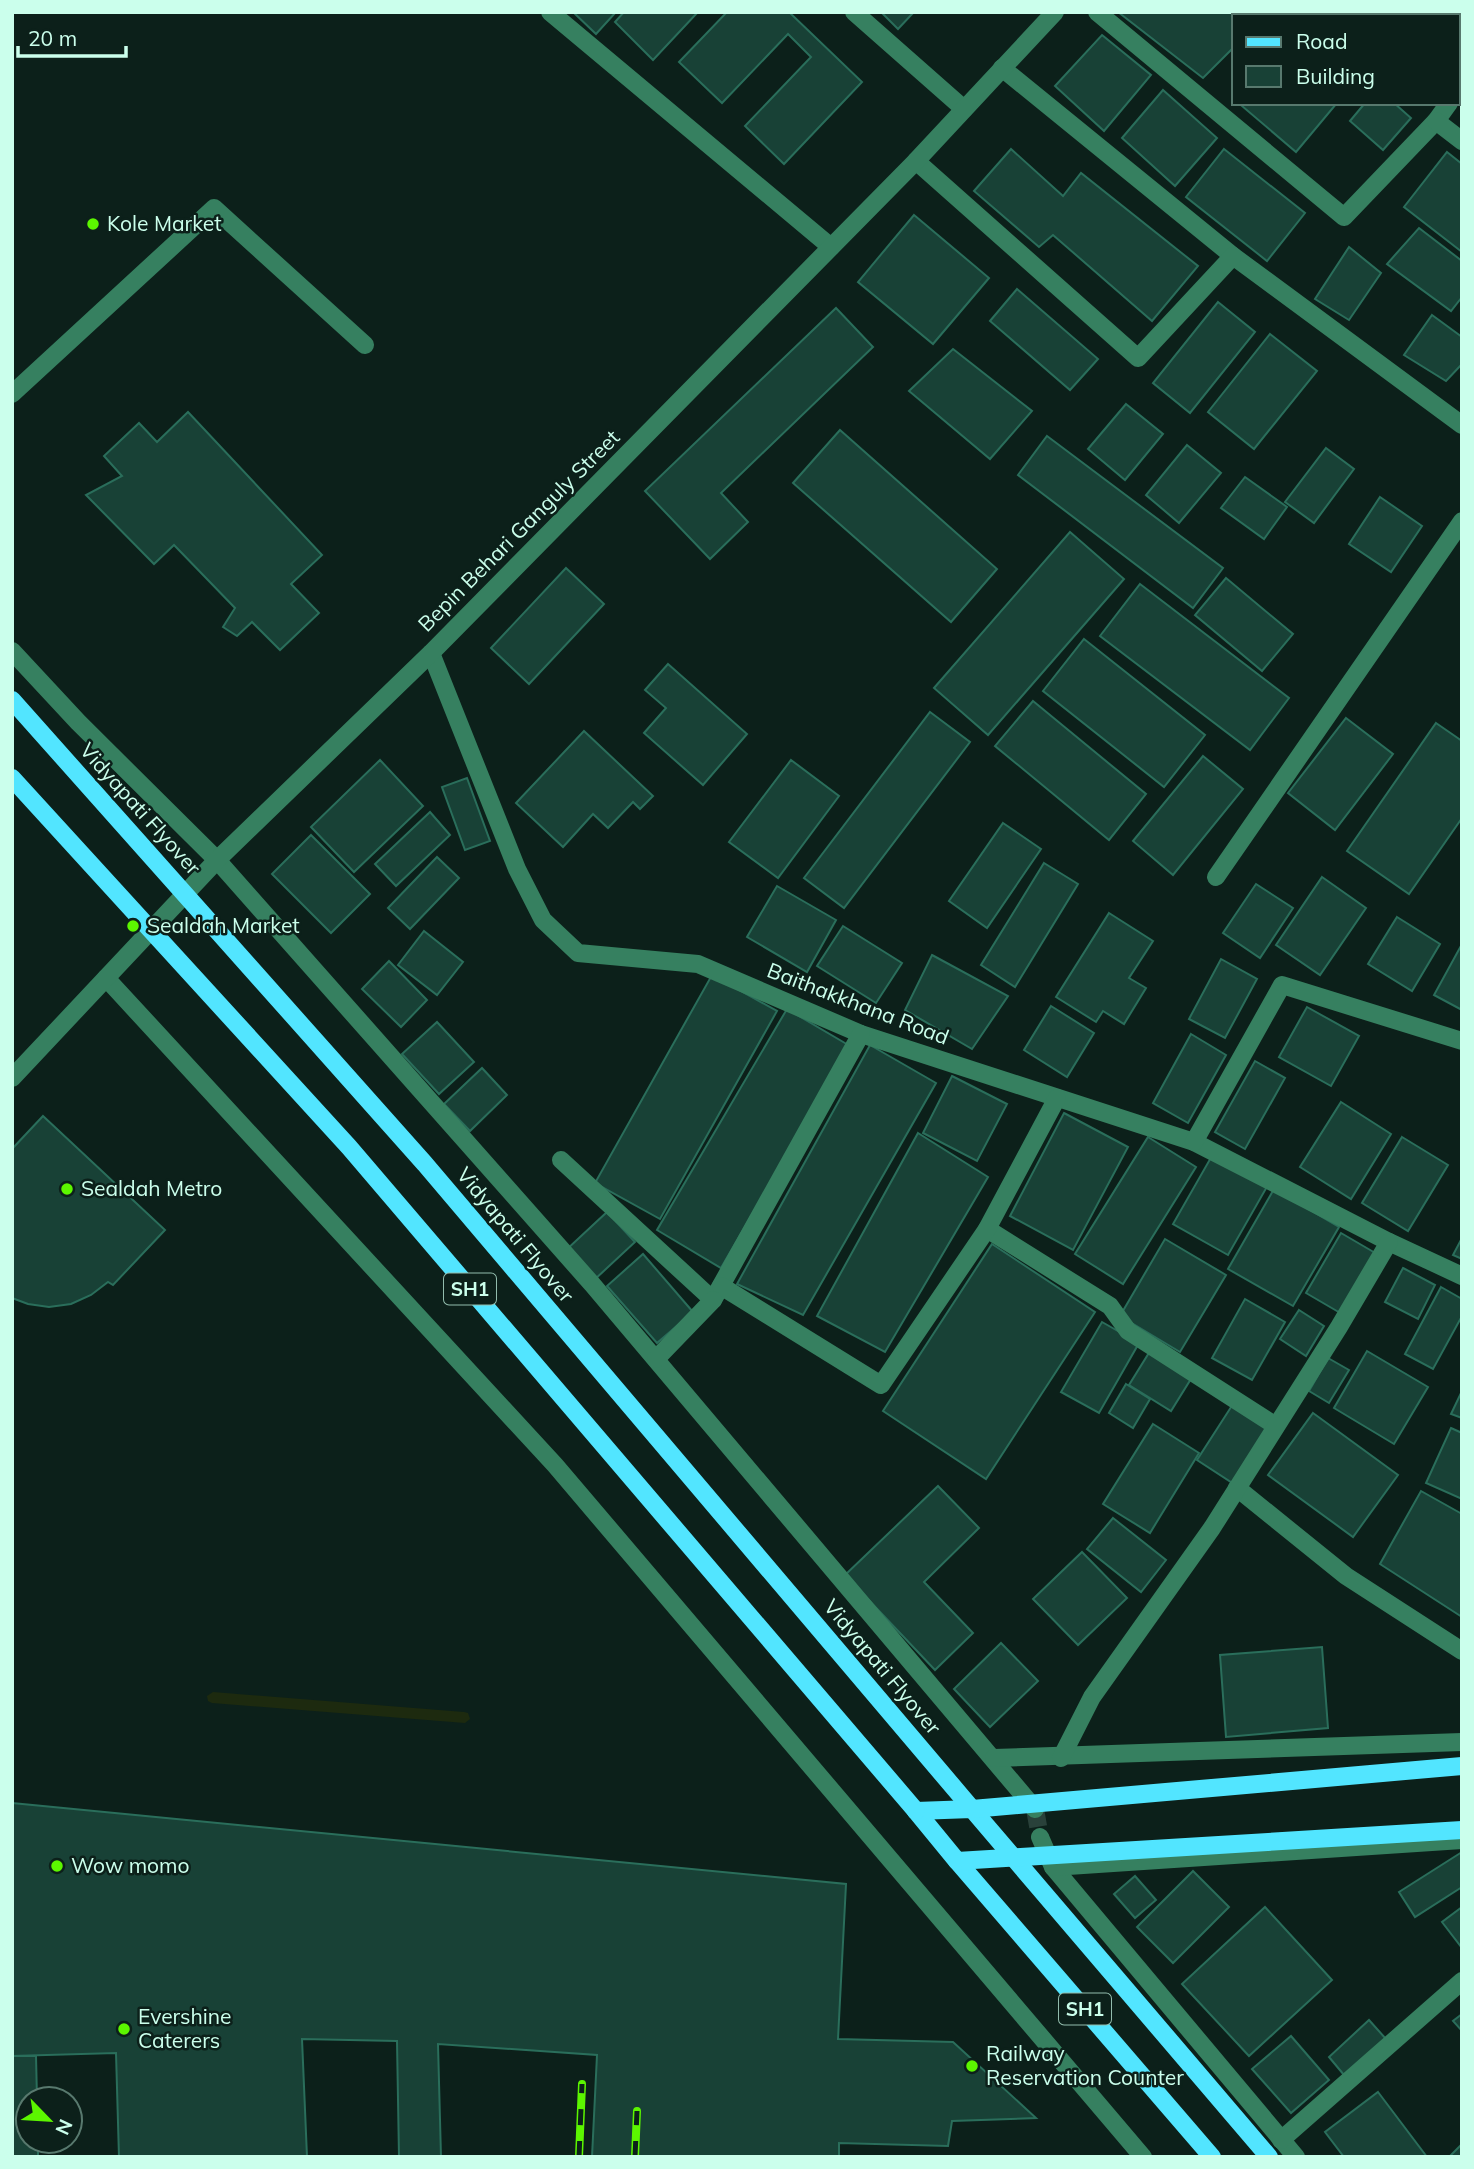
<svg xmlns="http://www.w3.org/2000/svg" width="1474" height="2169" font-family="Mulish,sans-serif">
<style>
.green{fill:#1d2a0f}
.building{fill:#184136;stroke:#2a6e5b;stroke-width:2}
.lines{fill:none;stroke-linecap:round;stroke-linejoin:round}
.minor-tunnel{stroke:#29413a;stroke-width:18;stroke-dasharray:18 9;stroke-linecap:butt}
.minor{stroke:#368060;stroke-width:18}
.major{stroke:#52e5ff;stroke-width:18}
.rail-casing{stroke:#5cf600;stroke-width:8}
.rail{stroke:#0c201a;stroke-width:5;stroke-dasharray:16;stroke-linecap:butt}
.major-bridge{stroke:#52e5ff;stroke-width:18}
.poi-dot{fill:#5cf600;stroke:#0c201a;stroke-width:2.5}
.labels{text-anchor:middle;stroke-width:5;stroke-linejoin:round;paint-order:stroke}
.shield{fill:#0c201a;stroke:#92bcad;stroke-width:2}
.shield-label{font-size:19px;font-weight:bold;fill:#cbffec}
.poi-label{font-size:21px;fill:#cbffec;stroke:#0c201a;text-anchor:start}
.street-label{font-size:21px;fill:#cbffec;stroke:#0c201a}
</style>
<rect width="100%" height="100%" fill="#0c201a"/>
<path class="green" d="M213,1692L464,1712L468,1713L470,1719L465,1723L212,1703L208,1701L207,1696Z"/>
<g class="building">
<path d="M573,12H616L596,34Z"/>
<path d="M624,12H698L653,60L615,22Z"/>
<path d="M727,12H789L862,82L784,164L745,126L811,57L788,34L722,103L679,62Z"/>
<path d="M881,12H914L898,29Z"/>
<path d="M1118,12H1270L1267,16H1234V47L1203,78Z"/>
<path d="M1410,12H1457L1462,17V54L1458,58V16H1408Z"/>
<path d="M1102,35L1151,75L1104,131L1055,86Z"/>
<path d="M1163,90L1217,138L1175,186L1122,138Z"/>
<path d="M1245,103H1337L1296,152L1242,106Z"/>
<path d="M1365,103H1394L1411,118L1383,150L1350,121Z"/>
<path d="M1011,149L1063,196L1081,173L1198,266L1152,321L1053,235L1039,247L974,191Z"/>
<path d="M1224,149L1305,213L1267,261L1186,197Z"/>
<path d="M1447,152L1462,164V252L1404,207Z"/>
<path d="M914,215L989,278L933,344L858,282Z"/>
<path d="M1419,228L1462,261V297L1451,311L1387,264Z"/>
<path d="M1349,247L1381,273L1349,320L1315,299Z"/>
<path d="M1017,289L1098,359L1070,390L990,321Z"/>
<path d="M1218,302L1255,332L1190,413L1153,383Z"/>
<path d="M836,308L873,347L721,493L748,522L710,559L645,491Z"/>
<path d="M1432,315L1462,337V364L1446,381L1404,355Z"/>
<path d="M1270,334L1317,371L1254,449L1208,412Z"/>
<path d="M953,349L1032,411L990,459L909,391Z"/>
<path d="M1126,404L1163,434L1125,480L1088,449Z"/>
<path d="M188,412L322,555L291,584L319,613L280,650L252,622L237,636L223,627L235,608L174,545L154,564L86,495L122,476L104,456L139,423L157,442Z"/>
<path d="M840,430L997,569L951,622L793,483Z"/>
<path d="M1047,436L1223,568L1193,608L1018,475Z"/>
<path d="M1187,445L1221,473L1179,523L1146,495Z"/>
<path d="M1326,448L1354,469L1314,523L1285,502Z"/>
<path d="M1245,477L1287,507L1264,539L1221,508Z"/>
<path d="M1380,497L1422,526L1391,572L1349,544Z"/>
<path d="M1070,532L1124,579L988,735L934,688Z"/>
<path d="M566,568L604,604L529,684L491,648Z"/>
<path d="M1226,578L1293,634L1262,671L1195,615Z"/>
<path d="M1140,584L1289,698L1250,750L1100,636Z"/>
<path d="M1084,639L1205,735L1164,787L1043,691Z"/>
<path d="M668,664L747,734L703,785L644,733L666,708L645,690Z"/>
<path d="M1033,701L1146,794L1109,840L995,746Z"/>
<path d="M930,712L970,742L844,908L804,878Z"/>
<path d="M1346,718L1393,754L1335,830L1288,793Z"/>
<path d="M1436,723L1462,741V818L1409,894L1347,851Z"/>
<path d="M584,731L653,796L640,809L633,802L608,828L593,814L563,847L516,803Z"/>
<path d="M1203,756L1243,789L1173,875L1133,841Z"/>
<path d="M380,760L423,806L354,872L311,827Z"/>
<path d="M791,760L839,796L778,878L729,842Z"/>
<path d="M467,778L490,841L465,850L442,787Z"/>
<path d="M430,812L450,835L396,886L375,864Z"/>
<path d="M1003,823L1041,849L987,928L949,901Z"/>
<path d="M311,835L370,894L331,933L272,874Z"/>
<path d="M437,857L459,878L410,929L388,908Z"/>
<path d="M1044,863L1078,884L1015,987L981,965Z"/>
<path d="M1322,877L1366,908L1320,975L1276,945Z"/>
<path d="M1256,884L1293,908L1260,958L1223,933Z"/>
<path d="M777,886L836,920L807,972L747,937Z"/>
<path d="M1109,913L1153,941L1129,978L1146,988L1124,1024L1103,1011L1096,1022L1056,997Z"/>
<path d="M1397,917L1440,944L1412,991L1368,964Z"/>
<path d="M843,926L902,963L876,1003L817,966Z"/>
<path d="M424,931L463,962L437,995L398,965Z"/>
<path d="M1462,944V1010L1434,995Z"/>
<path d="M932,955L1008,996L972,1049L905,1010Z"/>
<path d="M1221,959L1257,979L1225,1038L1189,1019Z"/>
<path d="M389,961L427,1000L401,1027L362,989Z"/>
<path d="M712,975L777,1011L660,1219L595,1183Z"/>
<path d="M1051,1006L1094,1033L1067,1077L1024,1050Z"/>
<path d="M1307,1007L1359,1036L1331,1086L1279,1057Z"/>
<path d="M787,1009L850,1046L721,1268L657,1230Z"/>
<path d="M437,1022L474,1062L439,1094L402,1054Z"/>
<path d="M1191,1034L1226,1055L1188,1123L1153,1103Z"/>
<path d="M870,1045L936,1083L803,1315L737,1284Z"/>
<path d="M1255,1061L1285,1078L1245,1149L1215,1132Z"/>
<path d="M482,1068L507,1095L470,1131L444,1104Z"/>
<path d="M952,1076L1007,1104L977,1161L923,1133Z"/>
<path d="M1341,1102L1391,1134L1351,1199L1300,1167Z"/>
<path d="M1064,1113L1128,1147L1073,1250L1010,1216Z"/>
<path d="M43,1116L165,1230L113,1285L108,1282L91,1295L71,1304L49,1307L28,1304L12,1298V1149Z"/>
<path d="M918,1133L988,1177L885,1352L817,1316Z"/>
<path d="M1148,1137L1196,1167L1123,1284L1075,1254Z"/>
<path d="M1402,1137L1448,1165L1408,1231L1362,1203Z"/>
<path d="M1213,1154L1268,1185L1228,1255L1173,1224Z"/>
<path d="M1274,1189L1339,1227L1293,1306L1228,1269Z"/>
<path d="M607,1212L635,1242L593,1281L565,1251Z"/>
<path d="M1341,1233L1377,1254L1342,1314L1306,1293Z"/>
<path d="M1462,1238V1259L1453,1255Z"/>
<path d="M1165,1239L1226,1275L1180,1352L1120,1316Z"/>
<path d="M992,1244L1095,1312L986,1479L883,1411Z"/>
<path d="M643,1254L693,1312L657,1343L607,1286Z"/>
<path d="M1403,1268L1435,1285L1418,1319L1385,1302Z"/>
<path d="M1441,1287L1462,1299V1316L1433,1369L1405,1354Z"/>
<path d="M1245,1299L1285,1322L1252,1380L1212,1358Z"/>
<path d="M1299,1310L1324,1326L1306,1356L1280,1339Z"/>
<path d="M1102,1322L1139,1343L1099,1413L1061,1392Z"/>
<path d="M1152,1348L1194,1374L1171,1411L1129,1385Z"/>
<path d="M1367,1351L1428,1387L1394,1444L1334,1408Z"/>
<path d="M1328,1358L1349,1370L1329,1403L1309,1391Z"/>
<path d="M1126,1384L1150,1399L1133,1428L1109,1413Z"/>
<path d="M1462,1391V1418L1451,1414Z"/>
<path d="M1233,1404L1270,1427L1234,1484L1197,1460Z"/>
<path d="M1313,1413L1398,1475L1353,1537L1268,1475Z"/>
<path d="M1153,1424L1199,1453L1150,1533L1103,1504Z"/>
<path d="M1451,1428L1462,1433V1499L1426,1483Z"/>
<path d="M938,1486L979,1528L924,1582L973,1633L935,1670L845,1575Z"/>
<path d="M1421,1491L1462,1514V1617L1380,1564Z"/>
<path d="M1113,1518L1166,1560L1141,1592L1087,1549Z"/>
<path d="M1082,1552L1127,1598L1078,1645L1033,1599Z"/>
<path d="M1001,1643L1038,1681L990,1727L954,1689Z"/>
<path d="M1322,1647L1328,1728L1226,1737L1220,1655Z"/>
<path d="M12,1803L846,1884L838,2039L953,2042L1036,2118L952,2121L948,2146L839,2143V2157H592L597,2055L438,2044L441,2157H399L397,2041L302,2039L307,2157H119L116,2053L12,2056Z"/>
<path d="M1462,1852V1887L1415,1917L1399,1892Z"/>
<path d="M1193,1871L1229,1907L1173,1963L1137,1927Z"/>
<path d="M1135,1876L1156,1900L1135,1918L1114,1894Z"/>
<path d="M1265,1907L1332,1980L1249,2056L1182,1984Z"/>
<path d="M1462,1907V1948L1442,1922Z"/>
<path d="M1462,2014V2031L1453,2021Z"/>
<path d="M1369,2020L1386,2039L1344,2075L1329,2057Z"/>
<path d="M1291,2036L1329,2080L1291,2113L1252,2069Z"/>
<path d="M12,2056H36L37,2099H28V2141H38V2157H12Z"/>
<path d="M1378,2092L1427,2157H1344L1325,2132Z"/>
<path d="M1462,2144V2157H1449Z"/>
</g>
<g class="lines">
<path class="minor-tunnel" d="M1035,1809L1040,1837"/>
<g class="minor">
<path d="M550,12L831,247"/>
<path d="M854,12L964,109"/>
<path d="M1097,12L1344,217L1436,121L1449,103"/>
<path d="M1002,68L1233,256L1462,425"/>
<path d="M1458,91L1462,86"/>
<path d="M1436,121L1462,141"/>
<path d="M916,161L1138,358L1233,256"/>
<path d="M12,394L214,208L365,345"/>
<path d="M12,651L78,722L217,860L592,1284L1035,1809"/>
<path d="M431,653L517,869L543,920L578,953L698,964L861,1034L1194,1142L1389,1242L1462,1276"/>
<path d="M1216,877L1462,521"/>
<path d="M106,978L555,1465L1143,2157"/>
<path d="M12,1078L217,860L431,653L916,161L1055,12"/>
<path d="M1194,1142L1282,985L1462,1041"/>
<path d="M561,1160L713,1300L861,1034"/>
<path d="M987,1229L1110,1306L1128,1331L1276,1426"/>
<path d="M721,1286L881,1385L987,1229L1057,1098"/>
<path d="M656,1359L713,1300"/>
<path d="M1237,1488L1346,1576L1462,1651"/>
<path d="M994,1758L1462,1742"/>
<path d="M1061,1758L1092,1697L1212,1528L1339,1327L1389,1242"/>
<path d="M1040,1837L1053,1867L1296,2157"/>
<path d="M1053,1867L1462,1840"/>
<path d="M1281,2140L1462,1981"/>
</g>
<g class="major">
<path d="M916,1811L972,1809L1269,2157"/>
<path d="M916,1811L957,1861L1212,2157"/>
</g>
<g class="rail-casing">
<g id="rail">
<path d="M579,2157L582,2084"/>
<path d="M635,2157L637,2111"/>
</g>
</g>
<use href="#rail" class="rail"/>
<g class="major-bridge">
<path d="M12,700L425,1164L972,1809L1462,1766"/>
<path d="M12,778L349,1147L916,1811"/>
<path d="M957,1861L1462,1830"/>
</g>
</g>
<g class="poi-dot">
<circle cx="93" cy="224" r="7"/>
<circle cx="133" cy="926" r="7"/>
<circle cx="67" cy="1189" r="7"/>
<circle cx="57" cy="1866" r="7"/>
<circle cx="124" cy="2029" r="7"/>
<circle cx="972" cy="2066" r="7"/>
</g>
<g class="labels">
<g class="shield">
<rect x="444" y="1273.5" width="52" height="31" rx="5"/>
<rect x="1059" y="1993.5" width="52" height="31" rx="5"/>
</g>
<g class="shield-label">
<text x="470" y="1296">SH1</text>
<text x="1085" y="2016">SH1</text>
</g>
<g class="poi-label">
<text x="107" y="231">Kole Market</text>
<text x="147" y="933">Sealdah Market</text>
<text x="81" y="1196">Sealdah Metro</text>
<text x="71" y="1873">Wow momo</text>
<text x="138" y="2024">Evershine<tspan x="138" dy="24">Caterers</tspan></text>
<text x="986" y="2061">Railway<tspan x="986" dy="24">Reservation Counter</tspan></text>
</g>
<g class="street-label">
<text transform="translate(519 531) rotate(-45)" y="7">Bepin Behari Ganguly Street</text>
<text transform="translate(140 809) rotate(48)" y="7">Vidyapati Flyover</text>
<text transform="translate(858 1004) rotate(21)" y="7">Baithakkhana Road</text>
<text transform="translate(515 1235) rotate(50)" y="7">Vidyapati Flyover</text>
<text transform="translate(882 1667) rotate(50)" y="7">Vidyapati Flyover</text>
</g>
</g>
<rect width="1474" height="2169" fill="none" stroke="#cbffec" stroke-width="28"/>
<rect x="1232" y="14" width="228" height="91" fill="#0c201a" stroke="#58796e" stroke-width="2"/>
<rect x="1246" y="37" width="35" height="10" fill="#52e5ff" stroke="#58796e" stroke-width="2"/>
<text x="1296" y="49" font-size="21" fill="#cbffec">Road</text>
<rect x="1246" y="66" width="35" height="21" fill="#184136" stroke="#58796e" stroke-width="2"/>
<text x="1296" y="84" font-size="21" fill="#cbffec">Building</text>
<g transform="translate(49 2120) rotate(115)"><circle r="33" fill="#0c201a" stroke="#58796e" stroke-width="2"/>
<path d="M0-5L12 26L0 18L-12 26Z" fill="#5cf600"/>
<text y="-10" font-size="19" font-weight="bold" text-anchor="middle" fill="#cbffec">N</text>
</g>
<path d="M18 46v10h108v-10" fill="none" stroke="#cbffec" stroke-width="3.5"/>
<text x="28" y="46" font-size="21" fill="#cbffec" stroke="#0c201a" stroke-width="5" paint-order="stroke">20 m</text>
</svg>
